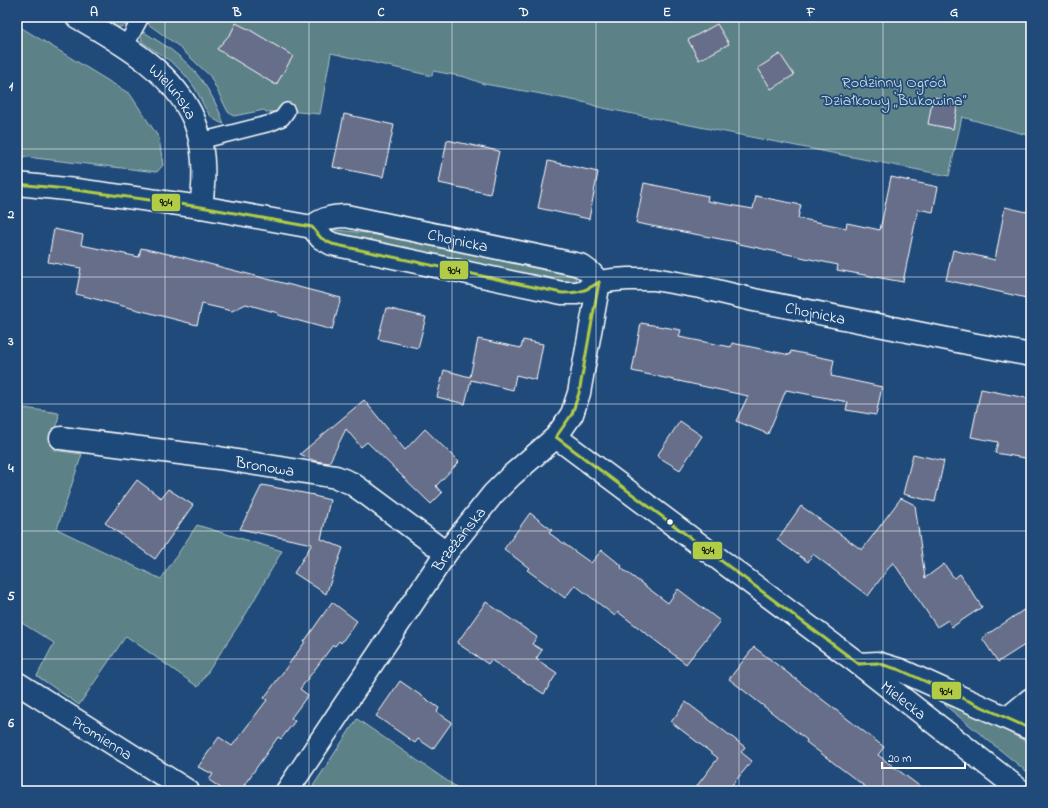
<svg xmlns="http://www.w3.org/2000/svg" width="1048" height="808" font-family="'Indie Flower',sans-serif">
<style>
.green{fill:#5b8288;stroke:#adc0c4}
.building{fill:#666e89;stroke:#fff}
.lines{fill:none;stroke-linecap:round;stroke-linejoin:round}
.lane-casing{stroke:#fff;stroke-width:18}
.street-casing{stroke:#fff;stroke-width:25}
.lane{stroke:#1f4a7a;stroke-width:15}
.street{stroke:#1f4a7a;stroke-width:22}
.bus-1-casing{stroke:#1f4a7a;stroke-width:6}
.bus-1{stroke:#b2cc46;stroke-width:3}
.grid{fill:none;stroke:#fff;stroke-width:1;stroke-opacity:0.55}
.bus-dot{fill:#fff;stroke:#1f4a7a;stroke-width:1.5}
.labels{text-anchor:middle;stroke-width:3.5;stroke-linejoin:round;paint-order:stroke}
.park-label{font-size:16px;fill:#d6e0e1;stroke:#1f4a7a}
.street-label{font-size:16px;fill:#fff;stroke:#1f4a7a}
.line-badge{stroke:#1f4a7a;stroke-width:1.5}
.pale-badge-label{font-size:11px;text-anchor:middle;font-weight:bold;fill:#111}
.neatline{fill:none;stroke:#fff;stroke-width:1.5}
.grid-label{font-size:13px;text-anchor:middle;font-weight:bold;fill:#fff}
</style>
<rect width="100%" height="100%" fill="#1f4a7a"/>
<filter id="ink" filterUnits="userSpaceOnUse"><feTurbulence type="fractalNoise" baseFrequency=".025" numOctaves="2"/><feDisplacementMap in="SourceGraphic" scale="8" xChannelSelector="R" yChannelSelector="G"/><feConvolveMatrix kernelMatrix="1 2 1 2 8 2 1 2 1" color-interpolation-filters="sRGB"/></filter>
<g filter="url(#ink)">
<g class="green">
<path d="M100,17H122L128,20L126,25L117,28Z"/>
<path d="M152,17H1031V136L962,117L949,176L598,107L587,103L536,93L484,84L465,77L433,71L432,76L331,53L320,114L287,111L266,112L264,110L234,116L232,115L228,112L210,76L177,45L148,24Z"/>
<path d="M17,25L130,94L159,138L163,165L157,172L17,156Z"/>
<path d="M144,32C156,40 169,47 180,57C201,74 216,100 224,124C204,118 204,100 192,84C188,78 181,71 176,66C166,57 153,50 142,42L141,36Z"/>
<path d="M326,230H336L367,233L572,275L575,277L576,280L575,283L571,285L336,234Z"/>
<path d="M17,407L59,413L53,450L82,454L57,529L161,579L197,525L282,551L246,614L198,687L126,636L79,705L37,676L54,643L17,620Z"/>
<path d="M944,704L965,710L1031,744V775L947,707Z"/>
<path d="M357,719L462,791H319L313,786Z"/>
</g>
<g class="building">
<path d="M236,23L250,30L293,56L276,85L217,49L231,33Z"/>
<path d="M717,24L729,44L699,60L688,40Z"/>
<path d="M780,54L794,75L771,89L758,68Z"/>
<path d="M933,97L958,102L953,129L928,124Z"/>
<path d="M344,114L394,125L383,177L333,167Z"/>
<path d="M447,140L499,151L490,194L439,183Z"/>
<path d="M548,161L598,172L589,219L538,208Z"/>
<path d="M891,177L938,187L933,212L918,209L903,282L837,270L838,265L735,243L736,242L636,223L644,183L708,196L707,201L753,209L756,196L801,205L798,218L846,228L847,223L880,230Z"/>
<path d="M1005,207L1031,213V299L946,280L953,250L995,260Z"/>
<path d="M54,229L83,235L81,245L139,257L141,248L182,257L341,298L332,330L278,315V313L246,304L232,311L202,304L197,325L76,294L81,268L48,262Z"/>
<path d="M386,308L426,317L418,348L378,339Z"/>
<path d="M641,323L681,330L679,337L731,347L732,343L790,355L791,351L834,360L831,376L882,387L876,415L846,410L848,402L786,390L768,434L736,421L748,396L632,371Z"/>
<path d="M478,339L521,348L523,340L543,344L536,380L516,375L513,390L471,380L465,404L437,397L444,370L470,377Z"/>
<path d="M981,389L1031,399V459L995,453L998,442L971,437Z"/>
<path d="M364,400L405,450L425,429L459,462L436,486L442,493L431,504L367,442L361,447L346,429L329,463L315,461L300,454Z"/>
<path d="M680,421L702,436L680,470L657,456Z"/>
<path d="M913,454L944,461L935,502L903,494Z"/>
<path d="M137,480L161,498L168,489L193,505L155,559L105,523Z"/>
<path d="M262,485L314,495V496L330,500L321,539L343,548L326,594L294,573L312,544L240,529Z"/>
<path d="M901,498L915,505L925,578L944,564L954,578L960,574L982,607L952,627L948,620L937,627L893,562L868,596L813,554L808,562L777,540L801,506L862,550Z"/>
<path d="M530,513L552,530L549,533L591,563L602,550L622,566L621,568L668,603L678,589L720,621L686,664L618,612L615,616L575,585L565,598L527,570L529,568L504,549Z"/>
<path d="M332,602L357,621L341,643L339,641L335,646L333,645L300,689L308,695L291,718L295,721L281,739L278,737L240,791H225L209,780L213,774L198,767L219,737L232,746L267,700L264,698L305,642H304Z"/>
<path d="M486,602L537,637L532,644L542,650L536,659L557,673L544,694L491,660L488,664L457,643Z"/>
<path d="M1031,605V641L998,662L982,638Z"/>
<path d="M754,647L884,747L878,755L926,791H871L806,742L807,740L729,679Z"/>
<path d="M400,681L439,708L437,712L452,722L433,749L418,739L415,743L376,716Z"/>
<path d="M686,702L745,747L741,752L752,761L727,791H693L718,758L671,722Z"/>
</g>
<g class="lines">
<g class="lane-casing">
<g id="lane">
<path d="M125,47L141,17"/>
<path d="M200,141L271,123L282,118L287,111"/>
</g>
</g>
<g class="street-casing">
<g id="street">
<path id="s1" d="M77,17C121,43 173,71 194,120C205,147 205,178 201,207"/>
<path id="s2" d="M17,184L76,190L201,207L312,227L321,238L332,244L562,293H577L587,290L599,282L614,280L628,279H654L700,287L754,300L977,345L1031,355"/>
<path id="s3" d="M312,227C323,218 333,216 346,216L580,265L591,273L599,282"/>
<path id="s4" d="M556,437L859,664L1021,791"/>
<path id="s5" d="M61,438L219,458L336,477L351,483L368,495L446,553"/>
<path d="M859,664L877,663L900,670L1031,729"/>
<path id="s6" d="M17,683L188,791"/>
<path d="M1008,718L1031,699"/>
<path id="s7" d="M287,791L446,553L493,494L512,475L556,437L572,414L579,393L599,282"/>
</g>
</g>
<use href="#lane" class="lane"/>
<use href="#street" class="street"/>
<g class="bus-1-casing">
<g id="bus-1">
<path d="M17,184L76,190L201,207L312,227L321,238L332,244L562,293C578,293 586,291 599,282"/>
<path d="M556,437L859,664"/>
<path d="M556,437L572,414L579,393L599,282"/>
<path d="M859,664L877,663L900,670L1031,729"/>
</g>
</g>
<use href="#bus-1" class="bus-1"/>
</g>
</g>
<path class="grid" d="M165,17V791M309,17V791M452,17V791M596,17V791M739,17V791M883,17V791M17,149H1031M17,277H1031M17,404H1031M17,531H1031M17,659H1031"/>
<circle class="bus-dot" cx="670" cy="522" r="3.5"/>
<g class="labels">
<g class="park-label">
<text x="894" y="87">Rodzinny Ogród<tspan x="894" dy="18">Działkowy „Bukowina”</tspan></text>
</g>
<g class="street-label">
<text dy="6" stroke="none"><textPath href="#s1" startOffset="123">Wieluńska</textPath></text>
<text dy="6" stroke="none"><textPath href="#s3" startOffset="151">Chojnicka</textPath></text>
<text dy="6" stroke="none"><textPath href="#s2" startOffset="820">Chojnicka</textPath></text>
<text dy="6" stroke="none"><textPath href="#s5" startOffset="206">Bronowa</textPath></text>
<text dy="6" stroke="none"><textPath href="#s7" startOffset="305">Brzeżańska</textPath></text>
<text dy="6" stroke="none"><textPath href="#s4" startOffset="436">Mielecka</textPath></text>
<text dy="6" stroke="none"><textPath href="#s6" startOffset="101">Promienna</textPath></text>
</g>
</g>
<g class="line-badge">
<rect x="151" y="193" width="30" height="19" rx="4" fill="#b2cc46"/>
<rect x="439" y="260" width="30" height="20" rx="4" fill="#b2cc46"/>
<rect x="692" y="541" width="31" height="19" rx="4" fill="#b2cc46"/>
<rect x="931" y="681" width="31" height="19" rx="4" fill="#b2cc46"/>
</g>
<g class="pale-badge-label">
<text x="166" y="206">904</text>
<text x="454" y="274">904</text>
<text x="708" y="554">904</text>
<text x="946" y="695">904</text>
</g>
<rect width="1048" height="808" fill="none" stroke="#1f4a7a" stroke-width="44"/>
<path d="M882 762v6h83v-6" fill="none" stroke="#ffffff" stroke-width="2"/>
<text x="888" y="762" font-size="12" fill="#ffffff" stroke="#1f4a7a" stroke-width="3" paint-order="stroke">20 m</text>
<rect x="22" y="22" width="1004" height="764" class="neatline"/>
<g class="grid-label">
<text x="94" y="16">A</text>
<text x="237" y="16">B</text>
<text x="381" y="16">C</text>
<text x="524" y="16">D</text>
<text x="667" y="16">E</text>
<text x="811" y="16">F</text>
<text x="954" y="16">G</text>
<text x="11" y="90">1</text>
<text x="11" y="218">2</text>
<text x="11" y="345">3</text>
<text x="11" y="472">4</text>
<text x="11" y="600">5</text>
<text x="11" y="727">6</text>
</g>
</svg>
